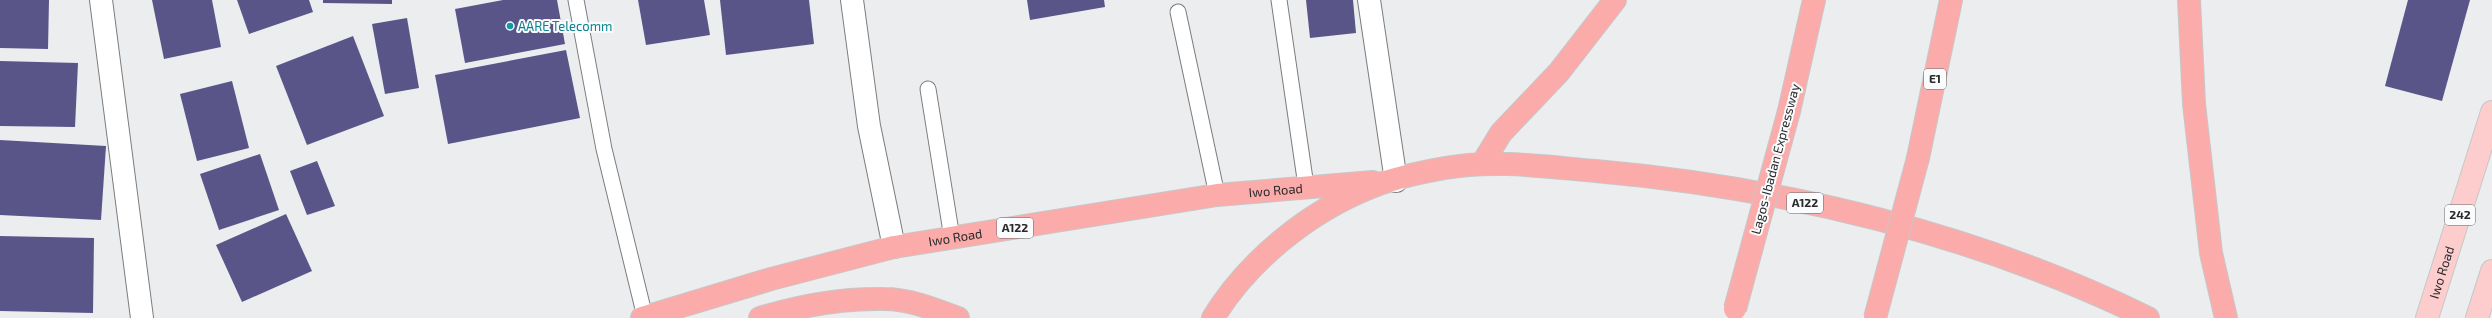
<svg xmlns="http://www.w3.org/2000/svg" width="2492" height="318" font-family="'Exo 2',sans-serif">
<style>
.building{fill:#595589}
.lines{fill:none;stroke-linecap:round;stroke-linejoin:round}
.lane-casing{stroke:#7b7c7e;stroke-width:17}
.street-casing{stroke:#7b7c7e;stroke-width:24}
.primary-casing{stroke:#c7c7c8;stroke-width:24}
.highway-casing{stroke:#c7c7c8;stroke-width:24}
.lane{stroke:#fff;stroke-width:15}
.street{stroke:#fff;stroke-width:22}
.primary{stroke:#fdcdcd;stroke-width:22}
.highway{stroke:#fcabab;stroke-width:22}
.highway-bridge-casing{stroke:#c7c7c8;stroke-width:24;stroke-linecap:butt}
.highway-bridge{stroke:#fcabab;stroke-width:22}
.culture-dot{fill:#0f9aa8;stroke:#f9fbfd;stroke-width:1.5}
.labels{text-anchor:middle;stroke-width:4;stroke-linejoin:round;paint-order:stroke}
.shield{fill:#f9fbfd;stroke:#676869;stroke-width:1}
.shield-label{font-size:12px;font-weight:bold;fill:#29292a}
.culture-label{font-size:13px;fill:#0d838f;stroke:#f9fbfd;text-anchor:start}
.street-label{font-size:13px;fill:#29292a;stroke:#f9fbfd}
</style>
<rect width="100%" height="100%" fill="#ecedef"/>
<g class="building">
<path d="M0,0H49L48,49L0,48Z"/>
<path d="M152,0H212L221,47L164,59Z"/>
<path d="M237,0H309L313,12L249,34Z"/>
<path d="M323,0H392V4L323,3Z"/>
<path d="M503,0H557L565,44L465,63L455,9Z"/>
<path d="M638,0H704L710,35L646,45Z"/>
<path d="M720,0H809L814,44L726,55Z"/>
<path d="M1027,0H1104L1105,7L1030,20Z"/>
<path d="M1306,0H1353L1356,33L1310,38Z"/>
<path d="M2408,0H2470L2442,101L2385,86Z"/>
<path d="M407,18L419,88L385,94L372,24Z"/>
<path d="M353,36L384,116L307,145L276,66Z"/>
<path d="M566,50L580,118L448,144L435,75Z"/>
<path d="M0,61L78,63L75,127L0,126Z"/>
<path d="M232,81L249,148L197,161L180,94Z"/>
<path d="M0,140L106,146L101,220L0,215Z"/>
<path d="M260,154L279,210L219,230L200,174Z"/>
<path d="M317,161L335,206L307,215L290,171Z"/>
<path d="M286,214L312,271L242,302L216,245Z"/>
<path d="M0,236L94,238L93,313L0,311Z"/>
</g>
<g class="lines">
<g class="lane-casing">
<g id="lane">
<path d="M576,0L604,149L645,317"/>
<path d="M1279,0L1306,186"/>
<path d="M1178,12L1217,195"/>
<path d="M928,89L952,238"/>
</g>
</g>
<g class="street-casing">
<g id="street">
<path d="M101,0L142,318"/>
<path d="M852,0L869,126L894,247"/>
<path d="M1369,0L1396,181"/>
</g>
</g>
<g class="primary-casing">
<g id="primary">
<path id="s1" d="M2427,318L2492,112"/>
<path d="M2477,318L2492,271"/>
</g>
</g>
<g class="highway-casing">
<g id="highway">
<path d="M2189,0L2194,104L2211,253L2226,318"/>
<path d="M1789,111L1814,0"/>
<path d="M1918,158L1951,0"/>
<path d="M1482,164L1501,133L1559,72L1615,0"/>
<path id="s2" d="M642,318L771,279L894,247L1217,195L1373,182"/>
<path d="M760,318C799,306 843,298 884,299C909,299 934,309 958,318"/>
<path d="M1213,318C1248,261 1308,212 1371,187C1392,179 1422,172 1445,168C1494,159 1547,167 1596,171C1786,188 1977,234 2148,318"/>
</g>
</g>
<use href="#lane" class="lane"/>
<use href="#street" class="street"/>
<use href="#primary" class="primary"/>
<use href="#highway" class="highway"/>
<g class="highway-bridge-casing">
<g id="highway-bridge">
<path d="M1735,309L1789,111"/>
<path d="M1875,318L1918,158"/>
</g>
</g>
<use href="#highway-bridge" class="highway-bridge"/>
</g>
<circle class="culture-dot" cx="510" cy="26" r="4"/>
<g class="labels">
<g class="shield">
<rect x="1924" y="69" width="22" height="20" rx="3"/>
<rect x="1787" y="193" width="36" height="20" rx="3"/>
<rect x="2445" y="205" width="30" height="20" rx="3"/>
<rect x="997" y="218" width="36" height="20" rx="3"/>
</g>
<g class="shield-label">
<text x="1935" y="83">E1</text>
<text x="1805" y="207">A122</text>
<text x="2460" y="219">242</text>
<text x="1015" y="232">A122</text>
</g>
<g class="culture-label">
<text x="518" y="31">AARE Telecomm</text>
</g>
<g class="street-label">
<text transform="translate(1775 159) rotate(-75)" y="5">Lagos-Ibadan Expressway</text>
<text dy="5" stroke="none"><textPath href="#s2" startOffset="648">Iwo Road</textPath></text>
<text dy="5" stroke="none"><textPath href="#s2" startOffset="324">Iwo Road</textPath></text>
<text dy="5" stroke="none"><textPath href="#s1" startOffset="48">Iwo Road</textPath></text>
</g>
</g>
</svg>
